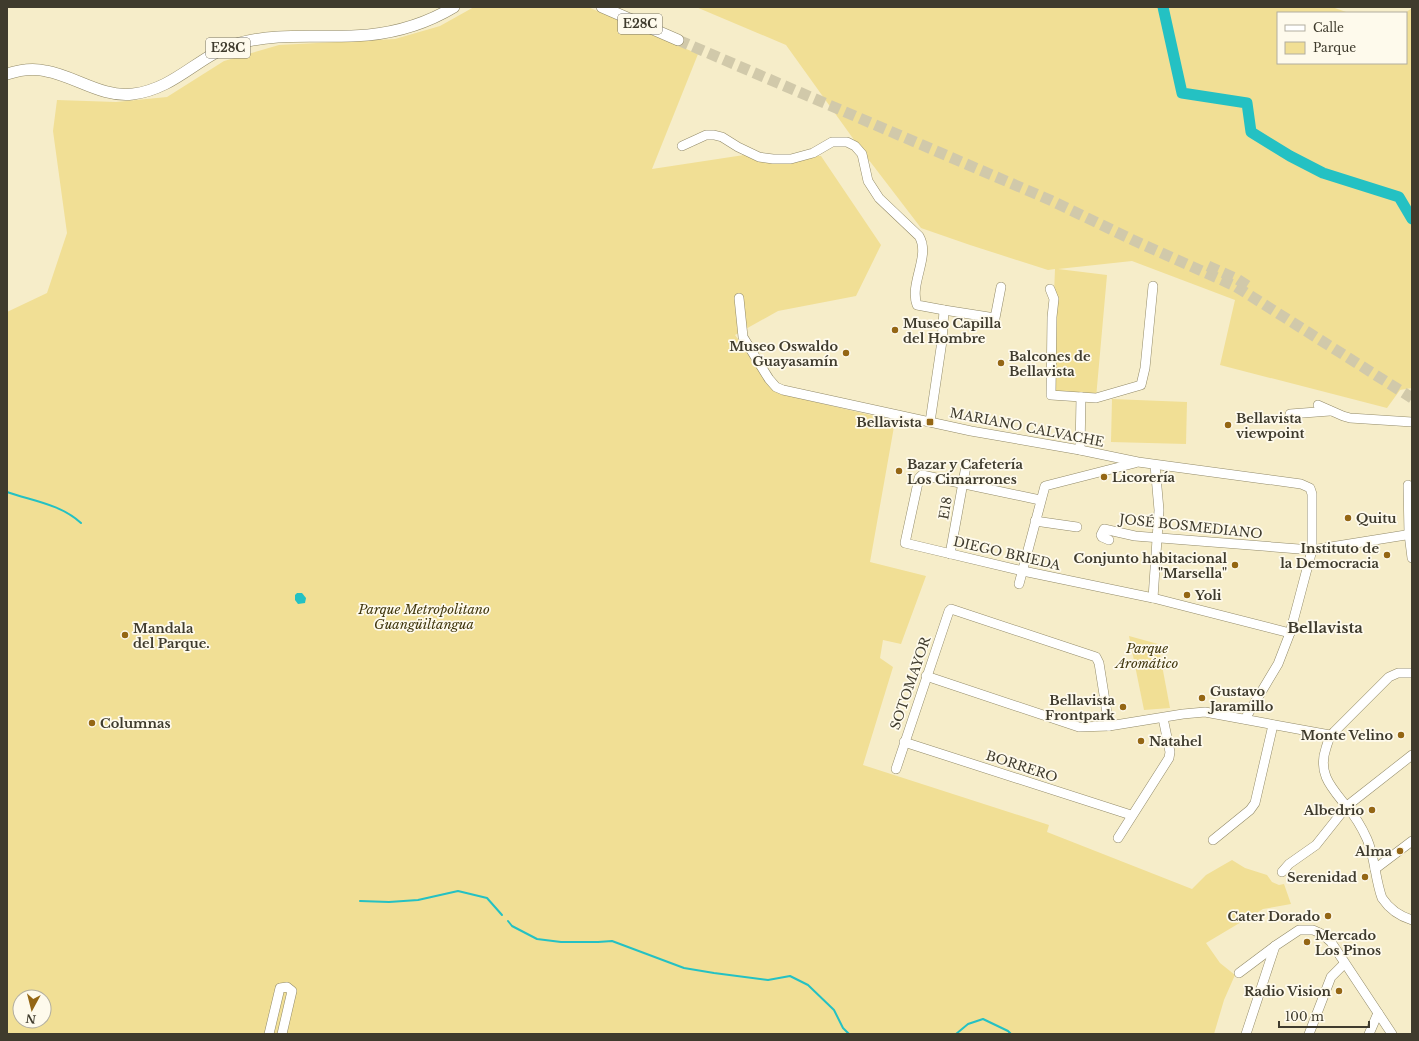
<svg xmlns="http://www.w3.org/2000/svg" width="1419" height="1041" font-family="'Libre Baskerville',serif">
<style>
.green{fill:#f1df95;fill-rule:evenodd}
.water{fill:#24c1c3}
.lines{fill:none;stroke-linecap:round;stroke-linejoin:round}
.stream{stroke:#24c1c3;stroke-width:2}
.river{stroke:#24c1c3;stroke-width:11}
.major-tunnel{stroke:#d1c9aa;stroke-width:11;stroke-dasharray:11 5.5;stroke-linecap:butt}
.minor-casing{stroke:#928a68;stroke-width:10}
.major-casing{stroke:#928a68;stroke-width:12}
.minor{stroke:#fff;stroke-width:9}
.major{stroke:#fff;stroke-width:11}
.poi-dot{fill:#946614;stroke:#fefaec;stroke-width:1.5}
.labels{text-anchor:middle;stroke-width:3.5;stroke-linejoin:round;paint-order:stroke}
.shield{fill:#fefaec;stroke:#787466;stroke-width:1}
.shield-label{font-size:12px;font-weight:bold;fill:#3f3b2d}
.poi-label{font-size:13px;font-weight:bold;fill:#3f3b2d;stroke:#fefaec;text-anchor:start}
.street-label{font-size:13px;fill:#3f3b2d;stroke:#fefaec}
.park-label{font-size:13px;font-style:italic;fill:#41370d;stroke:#fefaec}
.quarter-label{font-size:15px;font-weight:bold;fill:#3f3b2d;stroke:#fefaec}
</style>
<rect width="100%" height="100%" fill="#f6edc9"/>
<g class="green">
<path d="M474,7H588L698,54L652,169L744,155L821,156L881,245L856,296L778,311L735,335L778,393L895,421L870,562L926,576L901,644L883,640L880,658L893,667L863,765L1049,825L1047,832L1192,889L1206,875L1232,860L1245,868L1267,875L1272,882L1279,885L1284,884L1291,904L1263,909L1206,943L1220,963L1235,975L1224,1000L1214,1034H7V312L47,293L67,233L53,131L57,100L116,102L167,97L224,61L279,45L395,39L440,26ZM20,997H44V1021H20Z"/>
<path d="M696,7H1332L1349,13H1278V63H1406V13H1405L1412,8V388L1400,390L1387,408L1220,365L1235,300L1132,261L1058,269L1107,275L1096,398L1050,394L1055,269L1048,270L970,245L921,228L862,151L786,45Z"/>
<path d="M1112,399L1187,402L1186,444L1111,442Z"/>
<path d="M1129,636L1158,644L1170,708L1144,710Z"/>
</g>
<path class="water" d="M297,593H302L306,598L305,603L298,604L295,600V595Z"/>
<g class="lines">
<g class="stream">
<path d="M7,492C33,501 60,504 81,523"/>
<path d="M360,901L389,902L418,900L458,891L487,898L502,915"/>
<path d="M508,921L512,926L537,939L561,942H598L612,941L684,968L714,973L768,980L790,976L808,985L834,1010L843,1028L849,1034"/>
<path d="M956,1034L968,1024L983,1019L1008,1031L1011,1034"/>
</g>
<path class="river" d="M1163,7L1182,93L1247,103L1251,132L1290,156L1323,173L1399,197L1412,219"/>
<g class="major-tunnel">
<path d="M678,40L1050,200L1133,240L1235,286L1412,398"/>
<path d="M1208,266L1237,279L1251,288"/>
</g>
<g class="minor-casing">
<g id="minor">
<path d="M682,146L706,135H714L722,137L738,147L759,157L773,159H791L813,153L832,142H847L855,146L862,154L868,181L879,198L919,236C931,256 909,283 917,305L944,310L995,318L1001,287"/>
<path d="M1050,289L1054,299L1052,317L1051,395L1096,398L1141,385L1145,368L1153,286"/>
<path d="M739,298L743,337L769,379L776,387L783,390L971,431L1080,450L1138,462L1301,484L1310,488L1312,494V550L1290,633L1278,664L1245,719"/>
<path d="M1318,405L1343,416L1350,418L1412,422"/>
<path d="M1290,414L1330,411"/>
<path d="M930,422L942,341L944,310"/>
<path d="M1080,450L1081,397"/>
<path d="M1408,485L1409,534L1412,558"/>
<path d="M1040,500L922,475L919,478L905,543L1023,571L1153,598L1290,633"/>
<path d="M1035,521L1077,527"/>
<path d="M1109,540L1102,537L1101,535L1104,529L1135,536L1312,550L1412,534"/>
<path d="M950,554L966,466"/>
<path d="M1019,584L1045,486L1135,463"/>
<path d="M1153,598L1159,510L1155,465"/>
<path d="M1412,673H1398L1389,677L1334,732C1329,736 1328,742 1326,748C1317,774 1332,788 1347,807C1355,816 1362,828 1367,839C1375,857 1375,879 1382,898C1390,910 1399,916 1412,920"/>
<path d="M926,676L1079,727L1109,726L1183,714L1205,712L1330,735"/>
<path d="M904,742L1131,815"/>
<path d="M896,769L949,611L951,609L1096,657L1099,663L1109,726"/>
<path d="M1118,838L1169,758L1170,752L1163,718"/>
<path d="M1213,840L1250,810L1255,803L1273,725"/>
<path d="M1375,869L1412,841"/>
<path d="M1282,872L1289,864L1316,845L1347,806L1412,755"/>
<path d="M1239,973L1275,946L1299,930H1313L1322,934L1331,942L1392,1034"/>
<path d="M269,1034L280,988L287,987L292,991L282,1034"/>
<path d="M1246,1034L1275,946"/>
<path d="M1309,1034L1331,977L1344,964"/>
<path d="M1369,1034L1378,1013"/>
</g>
</g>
<g class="major-casing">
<g id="major">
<path d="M602,7L678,40"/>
<path d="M7,74C19,70 34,68 46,71C75,76 102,98 133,94C175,89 199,55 236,44C280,31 324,39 368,35C398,32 429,22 454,7"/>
</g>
</g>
<use href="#minor" class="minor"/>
<use href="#major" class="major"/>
</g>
<g class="poi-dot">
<circle cx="895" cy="330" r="4"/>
<circle cx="846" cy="353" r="4"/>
<circle cx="1001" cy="363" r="4"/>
<rect x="926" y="418" width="8" height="8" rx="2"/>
<circle cx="1228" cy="425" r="4"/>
<circle cx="899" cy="471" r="4"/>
<circle cx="1104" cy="477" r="4"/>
<circle cx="1348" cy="518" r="4"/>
<circle cx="1387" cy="555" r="4"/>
<circle cx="1235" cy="565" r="4"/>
<circle cx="1187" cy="595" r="4"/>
<circle cx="125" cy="635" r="4"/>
<circle cx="1202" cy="698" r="4"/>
<circle cx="1123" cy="707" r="4"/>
<circle cx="92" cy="723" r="4"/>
<circle cx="1401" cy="735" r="4"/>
<circle cx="1141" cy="741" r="4"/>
<circle cx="1372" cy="810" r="4"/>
<circle cx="1400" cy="851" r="4"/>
<circle cx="1365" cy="877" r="4"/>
<circle cx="1328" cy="916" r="4"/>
<circle cx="1307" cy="942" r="4"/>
<circle cx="1339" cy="991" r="4"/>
</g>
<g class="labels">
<g class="shield">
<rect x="618" y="14" width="44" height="20" rx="3"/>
<rect x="206" y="38" width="44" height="20" rx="3"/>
</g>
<g class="shield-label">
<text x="640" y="28">E28C</text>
<text x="228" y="52">E28C</text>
</g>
<g class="poi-label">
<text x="903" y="328">Museo Capilla<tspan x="903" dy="15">del Hombre</tspan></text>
<text x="838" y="351" text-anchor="end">Museo Oswaldo<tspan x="838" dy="15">Guayasamín</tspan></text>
<text x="1009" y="361">Balcones de<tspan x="1009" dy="15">Bellavista</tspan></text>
<text x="1236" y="423">Bellavista<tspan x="1236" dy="15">viewpoint</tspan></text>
<text x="922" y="427" text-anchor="end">Bellavista</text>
<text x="907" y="469">Bazar y Cafetería<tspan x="907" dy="15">Los Cimarrones</tspan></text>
<text x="1112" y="482">Licorería</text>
<text x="1356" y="523">Quitu</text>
<text x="1379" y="553" text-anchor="end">Instituto de<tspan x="1379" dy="15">la Democracia</tspan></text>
<text x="1227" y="563" text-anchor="end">Conjunto habitacional<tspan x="1227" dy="15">"Marsella"</tspan></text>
<text x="1195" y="600">Yoli</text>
<text x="133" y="633">Mandala<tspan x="133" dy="15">del Parque.</tspan></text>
<text x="1210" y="696">Gustavo<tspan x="1210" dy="15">Jaramillo</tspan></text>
<text x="1115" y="705" text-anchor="end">Bellavista<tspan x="1115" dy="15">Frontpark</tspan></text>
<text x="100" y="728">Columnas</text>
<text x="1393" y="740" text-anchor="end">Monte Velino</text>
<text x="1149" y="746">Natahel</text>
<text x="1364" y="815" text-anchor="end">Albedrio</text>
<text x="1392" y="856" text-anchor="end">Alma</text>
<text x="1357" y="882" text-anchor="end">Serenidad</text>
<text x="1320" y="921" text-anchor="end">Cater Dorado</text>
<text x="1315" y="940">Mercado<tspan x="1315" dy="15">Los Pinos</tspan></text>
<text x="1331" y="996" text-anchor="end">Radio Vision</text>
</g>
<g class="street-label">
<text transform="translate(1027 427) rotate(11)" y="5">MARIANO CALVACHE</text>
<text transform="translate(945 508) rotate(-80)" y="5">E18</text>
<text transform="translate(1191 526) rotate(6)" y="5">JOSÉ BOSMEDIANO</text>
<text transform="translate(1007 553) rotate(13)" y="5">DIEGO BRIEDA</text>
<text transform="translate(910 683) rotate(-71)" y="5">SOTOMAYOR</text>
<text transform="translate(1022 766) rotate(18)" y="5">BORRERO</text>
</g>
<g class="park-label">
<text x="424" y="614">Parque Metropolitano<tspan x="424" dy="15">Guangüiltangua</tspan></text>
<text x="1147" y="653">Parque<tspan x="1147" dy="15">Aromático</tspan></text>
</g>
<g class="quarter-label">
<text x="1325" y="633">Bellavista</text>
</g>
</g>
<rect width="1419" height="1041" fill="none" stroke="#3f3b2d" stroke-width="16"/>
<rect x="1277" y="12" width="130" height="52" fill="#fefaec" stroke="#b2aea0"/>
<rect x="1285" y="25" width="20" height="6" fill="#ffffff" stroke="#b2aea0"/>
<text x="1313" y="32" font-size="12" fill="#3f3b2d">Calle</text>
<rect x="1285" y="42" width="20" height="12" fill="#f1df95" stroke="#b2aea0"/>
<text x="1313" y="52" font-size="12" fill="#3f3b2d">Parque</text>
<g transform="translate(32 1009) rotate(187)"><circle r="19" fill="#fefaec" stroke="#b2aea0"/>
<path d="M0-3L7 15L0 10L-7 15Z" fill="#946614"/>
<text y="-6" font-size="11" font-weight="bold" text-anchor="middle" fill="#3f3b2d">N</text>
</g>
<path d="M1279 1021v6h90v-6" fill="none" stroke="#3f3b2d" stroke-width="2"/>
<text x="1285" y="1021" font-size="12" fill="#3f3b2d" stroke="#fefaec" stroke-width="3" paint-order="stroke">100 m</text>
</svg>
